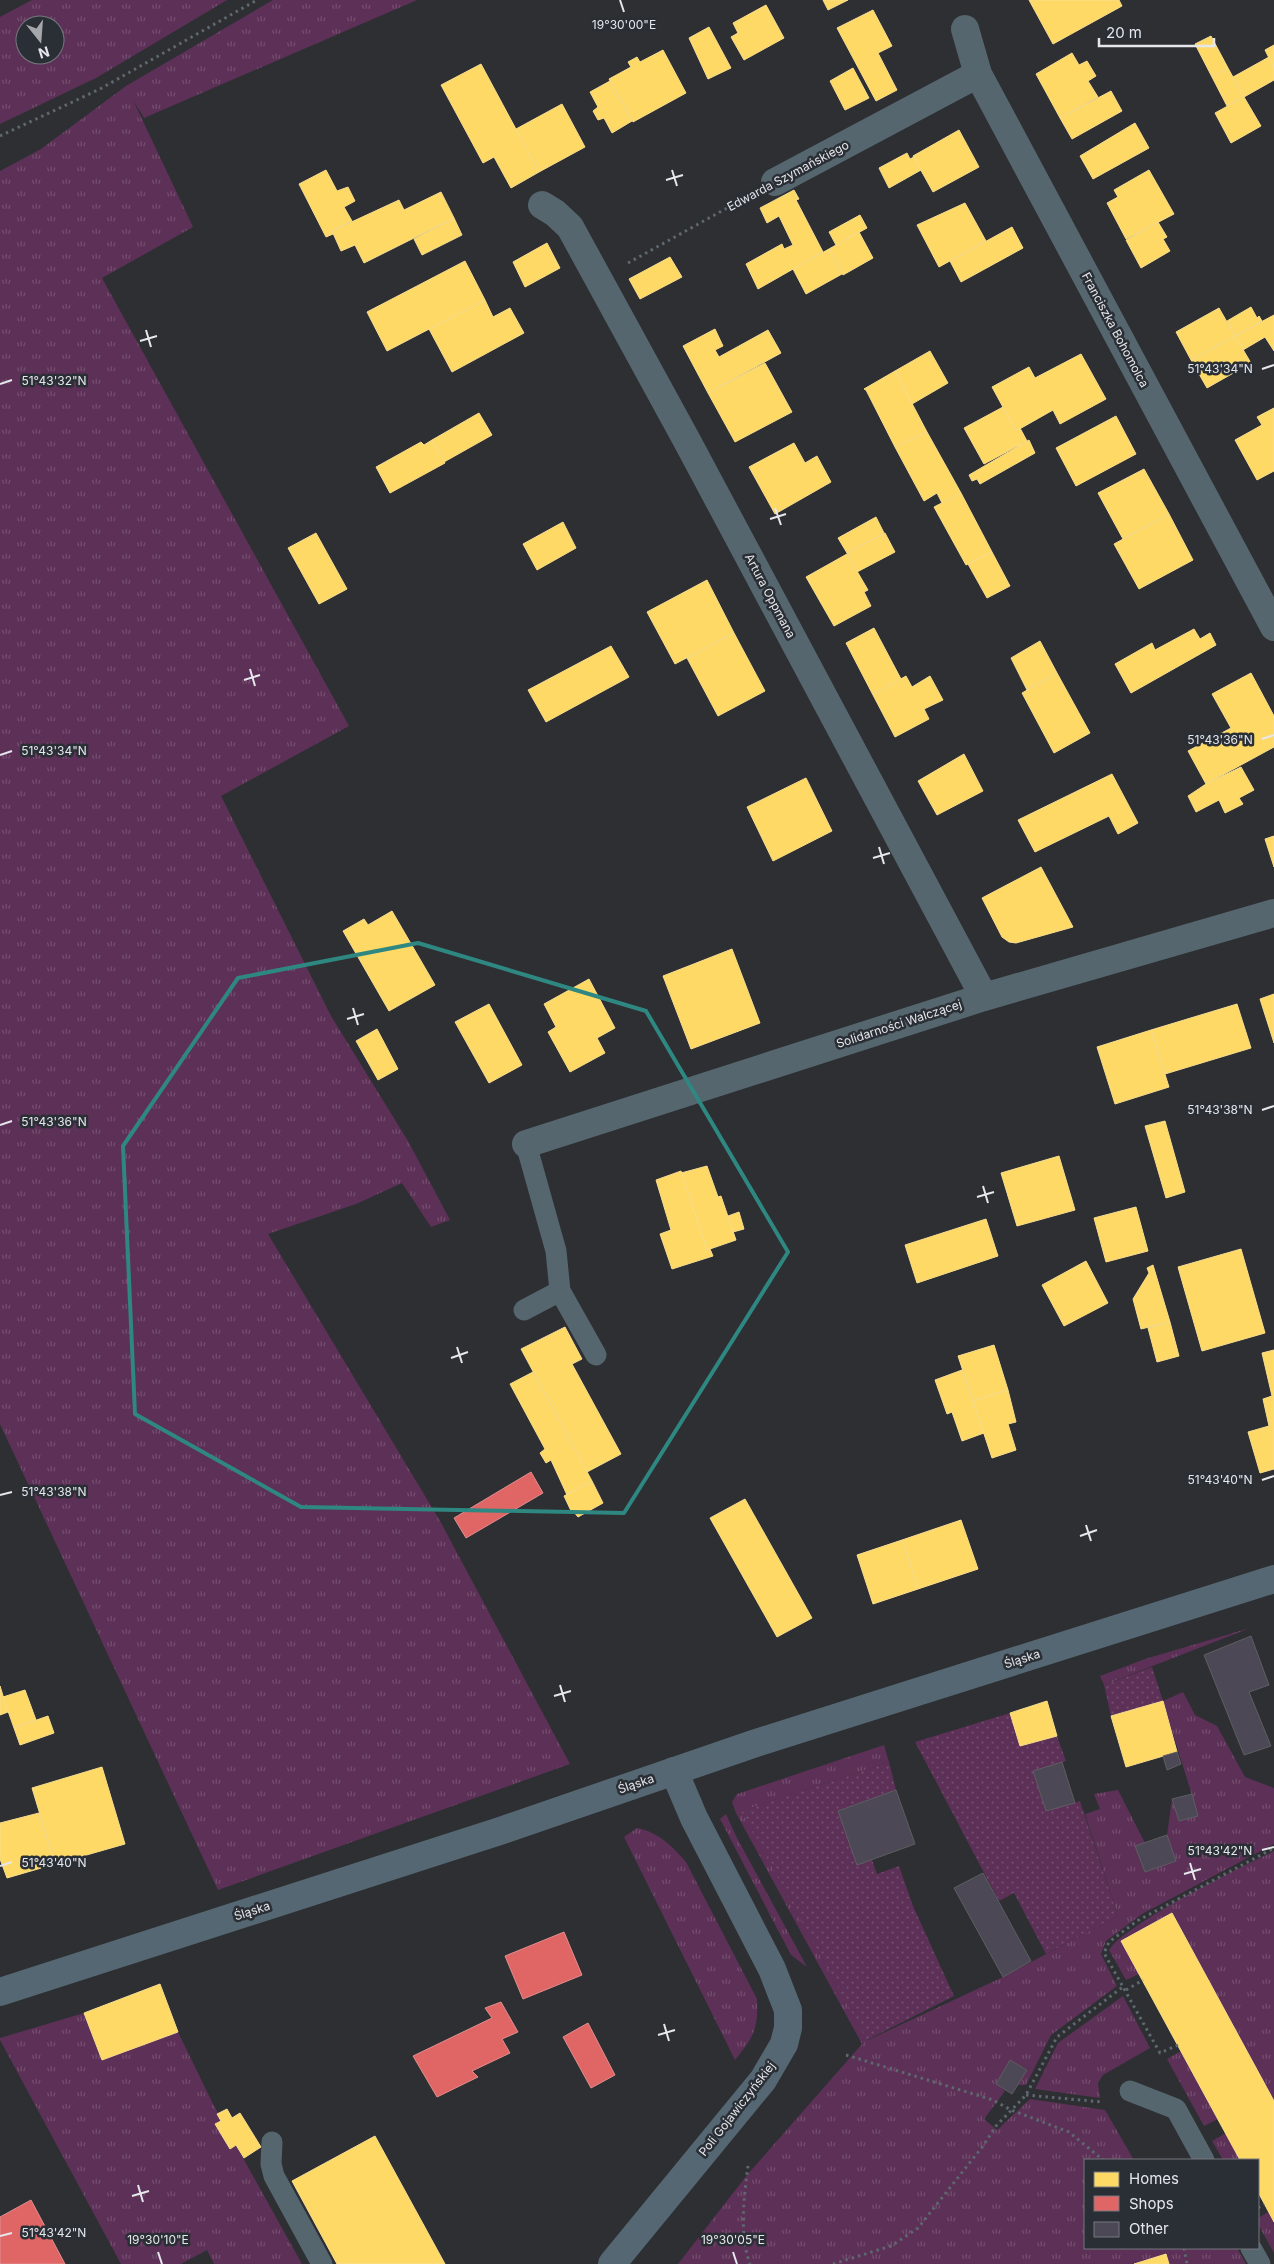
<svg xmlns="http://www.w3.org/2000/svg" width="1274" height="2264" font-family="Inter,sans-serif">
<style>
.grass{fill:url(#grass-tufts);fill-rule:evenodd}
.garden{fill:url(#garden-dots)}
.homes{fill:#ffd966;stroke:#f7dd8e}
.shops{fill:#e06666;stroke:#e28d8e}
.building{fill:#4c4856;stroke:#5e5e62}
.lines{fill:none;stroke-linecap:round;stroke-linejoin:round}
.path{stroke:#5d686f;stroke-width:3;stroke-dasharray:2.5 4;stroke-linecap:butt}
.lane{stroke:#55666f;stroke-width:21}
.street{stroke:#55666f;stroke-width:28}
.secondary{stroke:#556772;stroke-width:28}
.marked{fill:none;stroke:#2f8781;stroke-width:4;stroke-linejoin:round}
.ticks{fill:none;stroke:#e5e7ec;stroke-width:2}
.labels{text-anchor:middle;stroke-width:5;stroke-linejoin:round;paint-order:stroke}
.street-label{font-size:12px;fill:#e5e7ec;stroke:#2a2e35}
.ticks-label{font-size:12px;text-anchor:middle;fill:#e5e7ec;stroke:#2a2e35;stroke-width:5;stroke-linejoin:round;paint-order:stroke}
</style>
<defs>
<pattern id="grass-tufts" width="24" height="20" patternUnits="userSpaceOnUse" patternTransform="scale(1.25)"><rect width="24" height="20" fill="#5d3057"/><path d="M3 7l-1-3M5 7V3M7 7l1-3M15 17l-1-3M17 17v-4M19 17l1-3" fill="none" stroke="#744e6f"/></pattern>
<pattern id="garden-dots" width="8" height="8" patternUnits="userSpaceOnUse" patternTransform="scale(1.25)"><rect width="8" height="8" fill="#5d3057"/><path d="M2 2h.1M6 6h.1" fill="none" stroke="#744e6f" stroke-width="1.8" stroke-linecap="round"/></pattern>
</defs>
<rect width="100%" height="100%" fill="#2d2f32"/>
<g class="grass">
<path d="M32,0H227L96,78L0,124V17ZM25,25H55V55H25Z"/>
<path d="M273,0H417L144,118L133,100L193,227L102,278L349,726L221,796L331,1016L408,1141L450,1220L431,1227L402,1183L356,1204L268,1234L440,1521L570,1764L218,1890L0,1424V171L41,149L126,86Z"/>
<path d="M1250,1628L1104,1685L1100,1676L1145,1659Z"/>
<path d="M1183,1692L1195,1715L1217,1726L1245,1777L1274,1788V1844L1142,1914L1106,1941L1101,1954L1117,1986L1051,2035L1026,2085H1017L1027,2069L1010,2060L996,2084L1005,2091L984,2119L997,2130L1030,2099L1105,2110L1134,2160H1085V2248H1237L1246,2264H678L747,2175L862,2044L736,1813L732,1802L737,1794L884,1745L889,1762L742,1811L868,2040L1003,1977L1118,1916L1085,1814L1100,1809L1094,1794L1118,1790L1145,1843L1136,1846L1145,1872L1176,1861L1167,1835L1172,1799L1179,1821L1198,1815L1163,1701Z"/>
<path d="M726,1814L736,1836L807,1967L791,1955L720,1819Z"/>
<path d="M637,1828C658,1832 672,1846 686,1862L757,1999C758,2030 754,2036 735,2060L624,1837Z"/>
<path d="M1274,1851V2101L1172,1913L1122,1941L1139,1974L1126,1980L1109,1950C1117,1938 1130,1931 1141,1923C1183,1895 1229,1873 1274,1851Z"/>
<path d="M1123,1996L1150,2048L1103,2075L1098,2083L1100,2098L1035,2089L1058,2043Z"/>
<path d="M84,2013L102,2060L178,2032L213,2104L302,2264H214L207,2250L181,2264H121L0,2040V2038Z"/>
<path d="M1181,2051L1218,2119L1204,2126L1167,2059Z"/>
<path d="M1226,2133L1240,2160H1223L1212,2141Z"/>
<path d="M1268,2212L1274,2222V2253L1258,2224V2218Z"/>
</g>
<g class="garden">
<path d="M1152,1667L1163,1701L1111,1716L1104,1685Z"/>
<path d="M1010,1713L1020,1746L1057,1736L1066,1761L1033,1772L1046,1811L1080,1801L1118,1916L1046,1954L1014,1893L999,1901L915,1742Z"/>
<path d="M889,1762L896,1790L838,1811L857,1864L872,1860L877,1874L899,1866L913,1906L954,1996L867,2040L741,1811Z"/>
</g>
<g class="homes">
<path d="M823,0H848L828,10Z"/>
<path d="M1029,0H1119L1122,6L1053,44Z"/>
<path d="M766,5L784,38L744,60L731,37L738,33L733,23Z"/>
<path d="M873,10L892,46L878,53L897,90L876,101L837,28Z"/>
<path d="M709,27L731,68L708,79L689,38Z"/>
<path d="M1211,36L1228,68L1212,77L1195,44Z"/>
<path d="M1274,45V68L1265,50Z"/>
<path d="M663,50L686,93L633,122L609,79L631,67L628,62L637,57L640,62Z"/>
<path d="M1072,53L1079,65L1087,61L1096,76L1088,81L1098,97L1060,118L1036,74Z"/>
<path d="M1269,57L1274,68V80L1244,97L1233,77Z"/>
<path d="M481,64L539,172L511,188L494,157L483,163L441,85Z"/>
<path d="M853,68L869,98L845,110L830,81Z"/>
<path d="M1228,68L1244,97L1227,106L1212,77Z"/>
<path d="M610,81L632,121L612,133L604,118L598,120L593,111L598,107L590,92Z"/>
<path d="M1111,91L1122,111L1072,139L1060,118Z"/>
<path d="M1244,97L1261,126L1231,143L1215,113Z"/>
<path d="M562,104L585,147L539,172L516,129Z"/>
<path d="M1135,123L1149,148L1093,179L1080,156Z"/>
<path d="M959,130L979,167L933,192L913,156Z"/>
<path d="M907,153L910,159L914,157L921,170L889,188L879,168Z"/>
<path d="M326,170L337,191L348,187L355,201L344,207L352,221L332,231L333,234L326,237L299,184Z"/>
<path d="M1149,170L1174,214L1126,239L1107,203L1118,197L1114,190Z"/>
<path d="M794,190L799,199L796,200L823,252L758,289L746,264L782,244L784,249L793,245L779,216L767,223L760,208Z"/>
<path d="M441,192L454,218L364,263L355,245L341,251L332,231L399,200L404,210Z"/>
<path d="M965,203L986,241L939,267L917,225Z"/>
<path d="M860,215L867,228L836,245L829,232Z"/>
<path d="M454,218L462,235L422,255L414,239Z"/>
<path d="M1158,222L1167,237L1163,239L1170,251L1141,268L1126,240Z"/>
<path d="M1012,227L1023,248L961,282L950,261Z"/>
<path d="M859,232L873,258L843,275L829,249Z"/>
<path d="M547,243L560,268L525,287L513,262Z"/>
<path d="M829,249L842,274L806,294L793,269Z"/>
<path d="M670,257L682,277L640,299L629,279Z"/>
<path d="M465,261L485,300L387,351L367,312Z"/>
<path d="M485,300L493,317L510,308L524,333L452,372L429,329Z"/>
<path d="M1251,307L1257,318L1259,316L1262,321L1235,336L1227,321Z"/>
<path d="M1219,308L1235,336L1191,360L1176,332Z"/>
<path d="M1274,315V351L1265,337L1243,350L1235,336Z"/>
<path d="M715,329L723,346L715,350L719,357L768,330L781,353L708,393L683,346Z"/>
<path d="M1235,336L1251,363L1207,388L1191,360Z"/>
<path d="M930,351L948,383L912,404L895,371Z"/>
<path d="M1081,354L1106,399L1060,424L1053,410L1016,431L992,387L1029,367L1035,378Z"/>
<path d="M765,363L792,412L735,442L708,393Z"/>
<path d="M895,371L927,432L895,447L866,390L864,389Z"/>
<path d="M1003,407L1016,431L1020,428L1027,441L984,464L964,428Z"/>
<path d="M1274,408V471L1257,480L1235,440L1262,425L1257,417Z"/>
<path d="M479,413L492,435L444,462L432,440Z"/>
<path d="M1116,416L1136,454L1076,486L1056,448Z"/>
<path d="M927,432L961,493L942,503L937,493L924,501L895,447Z"/>
<path d="M432,440L445,463L390,493L376,467L421,442L424,445Z"/>
<path d="M1029,440L1035,453L980,484L977,479L972,481L969,475Z"/>
<path d="M794,443L805,463L817,456L831,482L775,514L749,467Z"/>
<path d="M1144,469L1169,514L1123,539L1098,493Z"/>
<path d="M961,493L992,552L966,565L934,507Z"/>
<path d="M1169,514L1193,560L1139,589L1114,544Z"/>
<path d="M876,517L884,533L847,553L838,538Z"/>
<path d="M563,522L576,548L537,570L523,544Z"/>
<path d="M316,533L347,589L319,604L288,548Z"/>
<path d="M885,533L895,552L857,572L847,553Z"/>
<path d="M992,552L1010,586L987,598L968,564Z"/>
<path d="M847,554L868,590L864,592L871,606L834,626L806,577Z"/>
<path d="M707,580L734,633L675,664L647,612Z"/>
<path d="M874,628L901,679L873,695L846,643Z"/>
<path d="M1194,629L1200,639L1210,633L1216,645L1131,693L1115,664L1152,643L1155,650Z"/>
<path d="M734,633L765,691L718,716L687,658Z"/>
<path d="M1040,641L1057,673L1027,690L1011,658Z"/>
<path d="M611,646L629,677L546,722L528,690Z"/>
<path d="M1057,673L1090,733L1054,753L1022,693Z"/>
<path d="M1251,673L1274,716V747L1206,784L1188,751L1231,728L1212,694Z"/>
<path d="M906,676L912,687L930,676L943,700L924,709L929,719L895,737L873,695Z"/>
<path d="M964,754L983,791L937,815L918,781Z"/>
<path d="M1241,767L1254,790L1239,798L1243,804L1225,813L1219,800L1196,812L1188,796L1206,784Z"/>
<path d="M1112,774L1138,823L1118,834L1109,816L1035,852L1018,820Z"/>
<path d="M806,778L832,831L773,861L747,807Z"/>
<path d="M1274,836V867L1265,839Z"/>
<path d="M1041,867L1073,927L1016,943L1009,942L1002,937L982,898Z"/>
<path d="M392,911L435,985L389,1011L343,931L364,919L368,925Z"/>
<path d="M732,949L760,1023L691,1049L663,976Z"/>
<path d="M589,979L615,1028L597,1038L605,1053L570,1072L548,1032L556,1027L544,1004Z"/>
<path d="M1274,994V1043L1260,999Z"/>
<path d="M489,1004L522,1065L489,1083L455,1022Z"/>
<path d="M1237,1004L1251,1048L1165,1074L1151,1030Z"/>
<path d="M377,1029L398,1069L378,1080L356,1041Z"/>
<path d="M1151,1030L1169,1087L1115,1104L1097,1047Z"/>
<path d="M1165,1121L1185,1192L1166,1198L1145,1126Z"/>
<path d="M1059,1156L1075,1210L1017,1226L1001,1173Z"/>
<path d="M707,1166L718,1197L721,1196L736,1240L707,1250L681,1173Z"/>
<path d="M681,1171L707,1250L710,1249L713,1256L672,1269L660,1234L671,1230L656,1180Z"/>
<path d="M1136,1207L1148,1251L1106,1262L1094,1218Z"/>
<path d="M739,1212L744,1229L733,1232L728,1216Z"/>
<path d="M986,1219L998,1256L917,1283L905,1245Z"/>
<path d="M1241,1249L1265,1333L1202,1351L1178,1267Z"/>
<path d="M1086,1261L1108,1303L1064,1326L1042,1285Z"/>
<path d="M1153,1265L1170,1322L1141,1329L1133,1299L1149,1273L1147,1268Z"/>
<path d="M1170,1322L1179,1356L1157,1362L1148,1328Z"/>
<path d="M565,1327L582,1359L572,1364L621,1454L587,1472L521,1349Z"/>
<path d="M994,1345L1008,1390L973,1401L958,1356Z"/>
<path d="M1274,1350V1469L1260,1473L1248,1432L1269,1426L1263,1399L1272,1396L1262,1353Z"/>
<path d="M962,1370L984,1433L962,1441L952,1412L947,1414L935,1380Z"/>
<path d="M533,1372L592,1481L567,1495L551,1460L546,1463L540,1453L545,1449L510,1384Z"/>
<path d="M1008,1390L1016,1422L1008,1424L1016,1450L992,1458L973,1401Z"/>
<path d="M592,1481L603,1503L578,1517L574,1512L572,1513L564,1496Z"/>
<path d="M745,1499L812,1618L777,1637L710,1518Z"/>
<path d="M961,1520L978,1569L918,1589L902,1540Z"/>
<path d="M902,1540L918,1589L873,1604L857,1555Z"/>
<path d="M0,1686L8,1712L0,1715Z"/>
<path d="M25,1690L36,1720L14,1728L3,1697Z"/>
<path d="M1047,1701L1057,1736L1020,1746L1010,1713Z"/>
<path d="M1163,1701L1177,1752L1126,1767L1111,1716Z"/>
<path d="M48,1716L54,1733L20,1745L14,1728Z"/>
<path d="M102,1767L125,1844L55,1864L32,1788Z"/>
<path d="M39,1813L55,1864L7,1878L0,1859V1823Z"/>
<path d="M1172,1913L1274,2101V2222L1258,2192V2160H1240L1121,1941Z"/>
<path d="M160,1984L178,2032L102,2060L84,2013Z"/>
<path d="M227,2109L232,2118L240,2113L261,2147L244,2158L236,2145L230,2149L215,2124L221,2121L217,2114Z"/>
<path d="M375,2136L445,2264H337L292,2181Z"/>
<path d="M1166,2254L1169,2264H1134Z"/>
</g>
<g class="shops">
<path d="M531,1472L543,1493L466,1538L454,1518Z"/>
<path d="M564,1932L582,1975L523,1999L505,1956Z"/>
<path d="M501,2002L518,2032L502,2039L510,2053L472,2071L478,2077L437,2097L413,2056L492,2018L485,2008Z"/>
<path d="M588,2023L615,2075L591,2088L563,2037Z"/>
<path d="M31,2200L65,2264H0V2217Z"/>
</g>
<g class="building">
<path d="M1251,1636L1269,1685L1249,1692L1271,1746L1244,1755L1204,1655Z"/>
<path d="M1177,1752L1181,1764L1167,1770L1163,1756Z"/>
<path d="M1062,1762L1075,1803L1046,1811L1033,1771Z"/>
<path d="M896,1790L915,1844L857,1865L838,1811Z"/>
<path d="M1192,1794L1198,1816L1179,1821L1172,1799Z"/>
<path d="M1167,1835L1176,1861L1145,1872L1135,1846Z"/>
<path d="M983,1873L1031,1961L1003,1977L954,1888Z"/>
<path d="M1010,2060L1027,2070L1012,2094L996,2084Z"/>
</g>
<g class="lines">
<g class="path">
<path d="M0,136L100,89L257,0"/>
<path d="M628,263L747,197"/>
<path d="M1126,1990L1143,1980"/>
<path d="M1178,2045L1160,2053L1104,1953L1109,1942L1137,1921L1274,1848"/>
<path d="M846,2055L993,2100L1011,2110L1069,2132L1103,2160"/>
<path d="M1026,2095L1102,2102"/>
<path d="M748,2166C744,2197 739,2234 750,2264"/>
<path d="M1258,2208L1264,2204"/>
<path d="M1184,2248L1187,2264"/>
<path d="M833,2264L891,2246L918,2228L983,2146L996,2126L1026,2095L1057,2037L1124,1986"/>
</g>
<g class="lane">
<path d="M560,1291L596,1355"/>
<path d="M524,1310L560,1291L556,1251L526,1144"/>
<path d="M1130,2091L1176,2109L1204,2160"/>
<path d="M272,2142L271,2164L274,2176L322,2264"/>
<path d="M1251,2248L1260,2264"/>
</g>
<g class="street">
<path d="M965,29L978,74L1274,627"/>
<path d="M775,182L978,74"/>
<path d="M542,205L555,213L570,227L686,439L984,997"/>
<path d="M526,1144L984,997L1274,913"/>
</g>
<g class="secondary">
<path d="M0,1992L500,1831L756,1743L1274,1579"/>
<path d="M612,2264L763,2080L784,2044L788,2028V2010L772,1969L694,1818L674,1771"/>
</g>
</g>
<path class="marked" d="M418,943L646,1011L788,1252L624,1513L301,1507L135,1414L123,1146L238,978Z"/>
<path class="ticks" d="M620,0L624,12M672,170L677,186M666,180L683,175M146,330L151,347M140,341L157,336M1262,369L1274,365M0,384L12,380M775,508L781,525M770,519L786,514M250,669L255,686M244,680L260,675M1262,739L1274,735M0,755L12,751M879,847L884,864M873,858L890,853M353,1008L358,1025M347,1019L364,1014M1262,1110L1274,1106M0,1125L12,1121M983,1186L988,1203M977,1197L994,1192M457,1347L462,1363M451,1358L468,1352M1262,1480L1274,1476M0,1495L12,1492M1086,1525L1091,1541M1080,1536L1097,1530M560,1685L565,1702M554,1696L571,1691M1262,1850L1274,1847M1190,1863L1195,1880M0,1866L12,1862M1184,1874L1201,1869M664,2024L669,2041M658,2035L675,2030M138,2185L143,2202M132,2196L149,2191M0,2236L12,2233M158,2252L162,2264M733,2252L737,2264"/>
<g class="labels">
<g class="street-label">
<text transform="translate(788 176) rotate(-28)" y="4">Edwarda Szymańskiego</text>
<text transform="translate(1115 330) rotate(62)" y="4">Franciszka Bohomolca</text>
<text transform="translate(770 596) rotate(62)" y="4">Artura Oppmana</text>
<text transform="translate(899 1024) rotate(-18)" y="4">Solidarności Walczącej</text>
<text transform="translate(1022 1659) rotate(-18)" y="4">Śląska</text>
<text transform="translate(636 1784) rotate(-19)" y="4">Śląska</text>
<text transform="translate(252 1911) rotate(-18)" y="4">Śląska</text>
<text transform="translate(737 2109) rotate(-52)" y="4">Poli Gojawiczyńskiej</text>
</g>
</g>
<g class="ticks-label">
<text x="624" y="29">19°30'00"E</text>
<text x="1220" y="373">51°43'34"N</text>
<text x="54" y="385">51°43'32"N</text>
<text x="1220" y="744">51°43'36"N</text>
<text x="54" y="755">51°43'34"N</text>
<text x="1220" y="1114">51°43'38"N</text>
<text x="54" y="1126">51°43'36"N</text>
<text x="1220" y="1484">51°43'40"N</text>
<text x="54" y="1496">51°43'38"N</text>
<text x="1220" y="1855">51°43'42"N</text>
<text x="54" y="1867">51°43'40"N</text>
<text x="54" y="2237">51°43'42"N</text>
<text x="158" y="2244">19°30'10"E</text>
<text x="733" y="2244">19°30'05"E</text>
</g>
<rect x="1084" y="2159" width="175" height="90" fill="#2a2e35" stroke="#75787e"/>
<rect x="1094" y="2172" width="25" height="15" fill="#ffd966" stroke="#75787e"/>
<text x="1129" y="2184" font-size="15" fill="#e5e7ec">Homes</text>
<rect x="1094" y="2196" width="25" height="15" fill="#e06666" stroke="#75787e"/>
<text x="1129" y="2209" font-size="15" fill="#e5e7ec">Shops</text>
<rect x="1094" y="2222" width="25" height="15" fill="#4c4856" stroke="#75787e"/>
<text x="1129" y="2234" font-size="15" fill="#e5e7ec">Other</text>
<g transform="translate(40 40) rotate(163)"><circle r="24" fill="#2a2e35" stroke="#75787e"/>
<path d="M0-4L9 19L0 12L-9 19Z" fill="#a5a7ab"/>
<text y="-8" font-size="14" font-weight="bold" text-anchor="middle" fill="#e5e7ec">N</text>
</g>
<path d="M1099 38v8h115v-8" fill="none" stroke="#e5e7ec" stroke-width="2.5"/>
<text x="1106" y="38" font-size="15" fill="#e5e7ec" stroke="#2a2e35" stroke-width="4" paint-order="stroke">20 m</text>
</svg>
